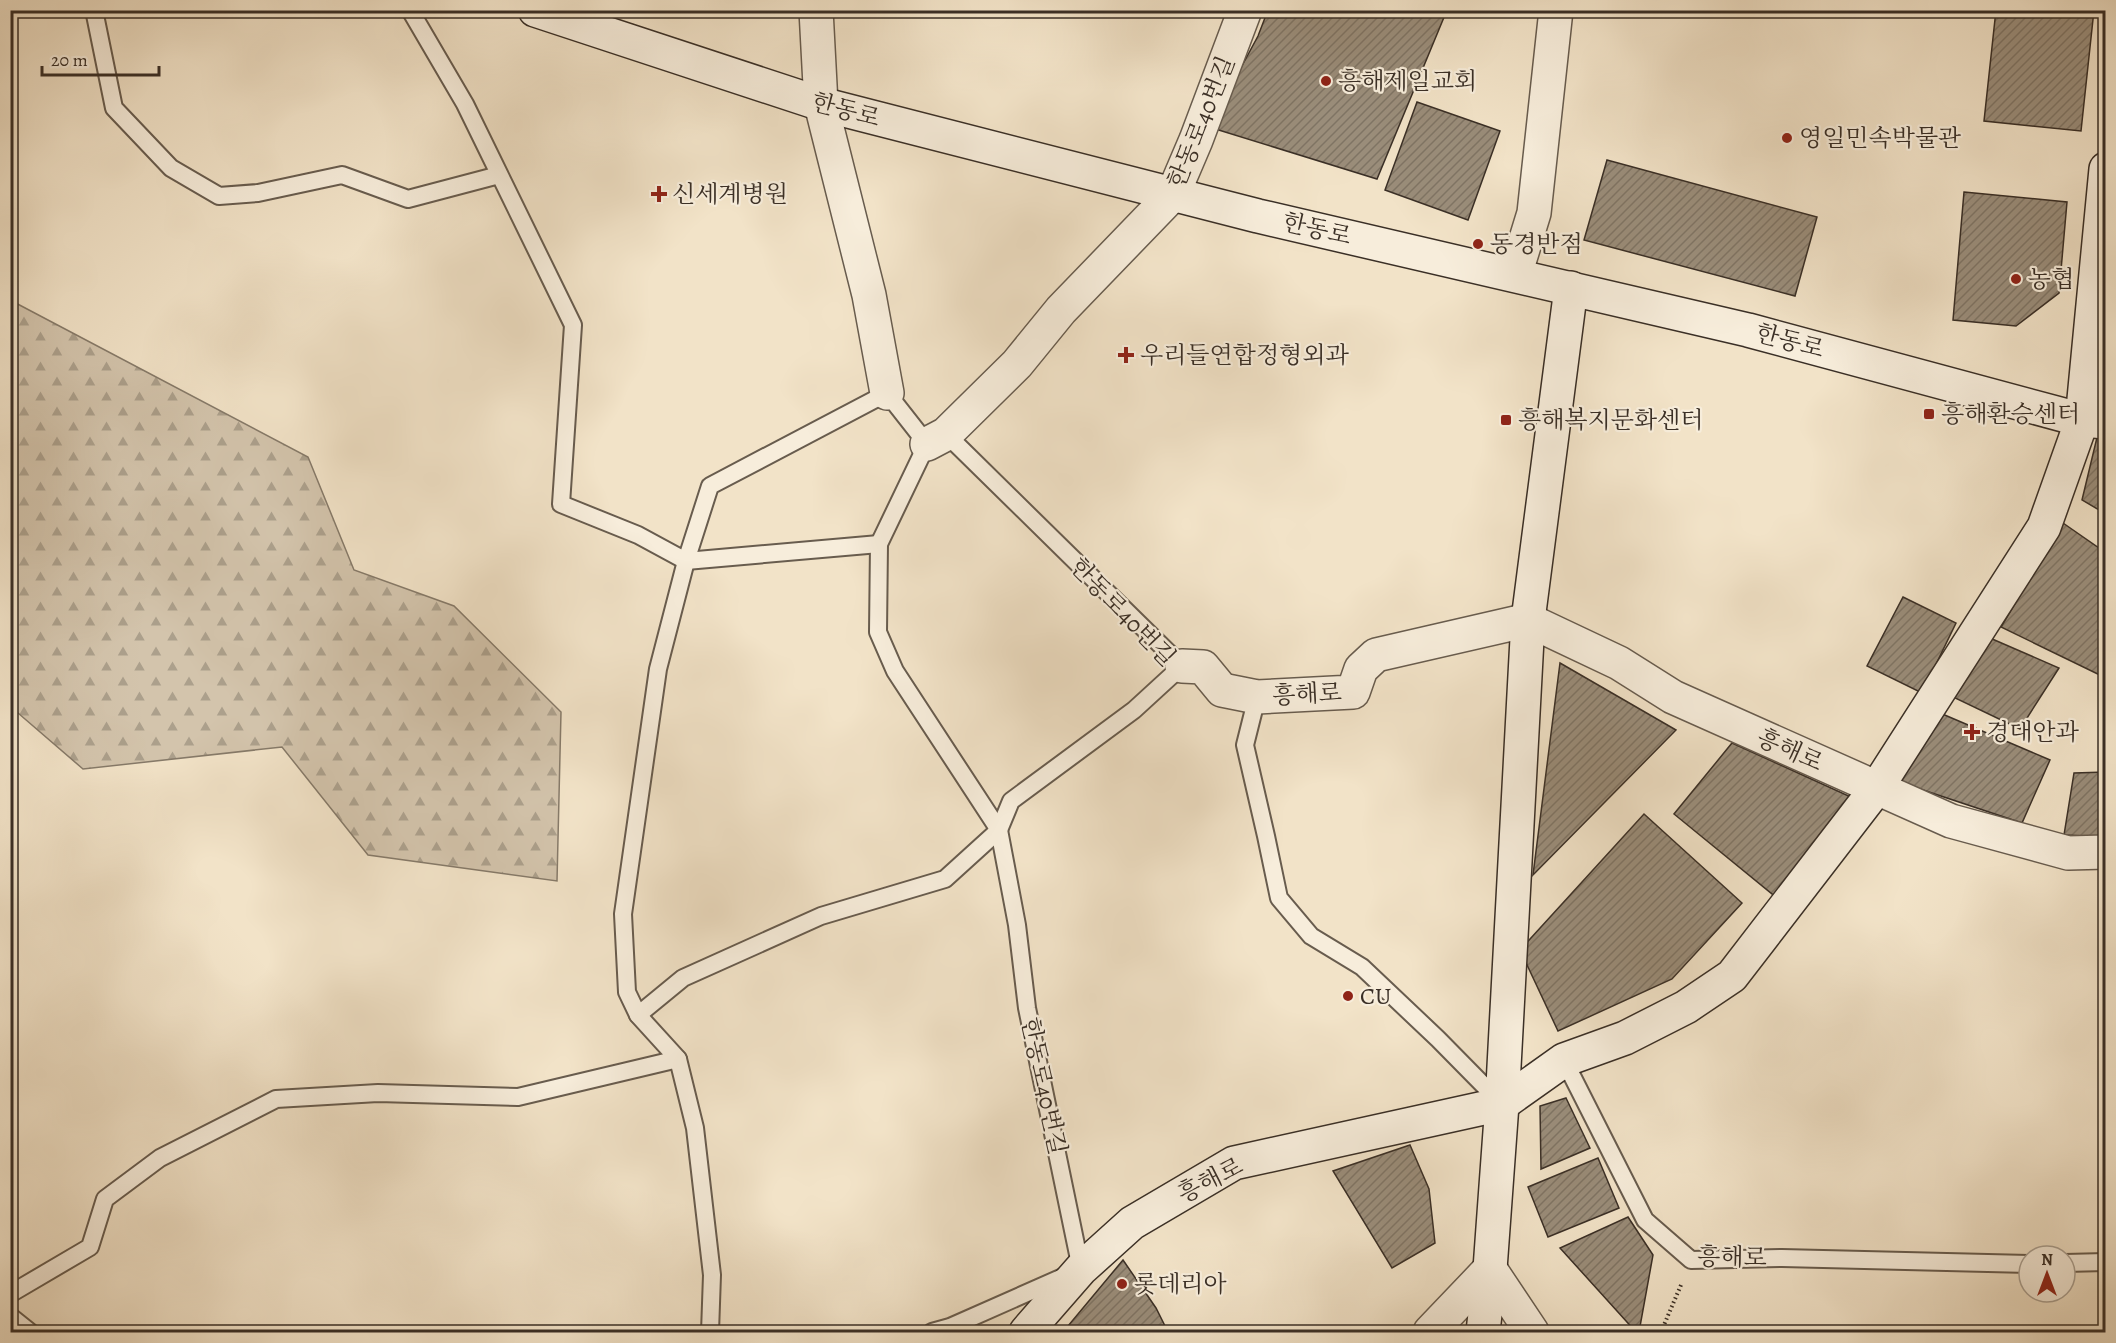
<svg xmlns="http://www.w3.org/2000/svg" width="2116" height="1343" font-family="Alegreya,'Noto Serif KR',serif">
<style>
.forest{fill:url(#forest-firs);stroke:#867a69;stroke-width:1.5}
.building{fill:url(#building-hatch);stroke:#3a2f26;stroke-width:1.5}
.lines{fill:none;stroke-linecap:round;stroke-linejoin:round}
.lane-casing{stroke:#685c4e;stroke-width:20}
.street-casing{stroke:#685c4e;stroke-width:36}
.secondary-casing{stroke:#3a2f26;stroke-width:36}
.path{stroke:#3a2f26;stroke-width:4;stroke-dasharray:1.5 3;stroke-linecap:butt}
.lane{stroke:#f7eddb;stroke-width:16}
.street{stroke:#f7eddb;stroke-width:33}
.secondary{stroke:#f7eddb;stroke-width:33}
.poi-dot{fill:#8f2418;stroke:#f7eddb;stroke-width:2}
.labels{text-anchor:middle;stroke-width:4.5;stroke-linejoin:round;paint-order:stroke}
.poi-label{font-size:24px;fill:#3a2f26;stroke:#f7eddb;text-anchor:start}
.street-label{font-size:24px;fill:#3a2f26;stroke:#f7eddb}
</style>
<defs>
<pattern id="forest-firs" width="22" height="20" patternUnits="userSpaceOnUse" patternTransform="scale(1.5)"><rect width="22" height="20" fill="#d3c4ac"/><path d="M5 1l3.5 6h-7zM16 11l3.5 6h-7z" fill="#aca08c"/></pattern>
<pattern id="building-hatch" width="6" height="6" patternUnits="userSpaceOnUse" patternTransform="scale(1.5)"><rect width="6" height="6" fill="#9a8d7a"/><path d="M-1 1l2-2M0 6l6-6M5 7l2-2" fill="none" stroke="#7f7464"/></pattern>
</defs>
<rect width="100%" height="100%" fill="#f2e3c8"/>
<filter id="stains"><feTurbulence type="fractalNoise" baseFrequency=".00333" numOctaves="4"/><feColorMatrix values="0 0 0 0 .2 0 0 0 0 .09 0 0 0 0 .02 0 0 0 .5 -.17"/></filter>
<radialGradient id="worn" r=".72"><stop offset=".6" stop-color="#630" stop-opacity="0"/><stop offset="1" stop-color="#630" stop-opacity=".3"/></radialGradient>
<path class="forest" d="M10,300L308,457L354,570L454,606L561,712L557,881L368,855L282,747L83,769L11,707Z"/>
<g class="building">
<path d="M1268,10H1447L1377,179L1209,127L1258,36Z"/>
<path d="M1996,10H2094L2081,131L1984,121Z"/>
<path d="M1417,102L1500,131L1468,220L1385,190Z"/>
<path d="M1607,160L1817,217L1795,296L1584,240Z"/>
<path d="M1964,192L2067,202L2059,293L2016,326L1953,320Z"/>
<path d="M2099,429L2106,430V514L2082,500Z"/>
<path d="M2063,523L2106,553V678L2001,627Z"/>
<path d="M1903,597L1956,623L1922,693L1867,666Z"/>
<path d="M1983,635L2059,668L2020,729L1953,697Z"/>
<path d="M1560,663L1676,730L1533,875Z"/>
<path d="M1940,713L2050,760L2022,823L1893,780Z"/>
<path d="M1732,743L1864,803L1783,903L1674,814Z"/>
<path d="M2106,772V837L2064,835L2074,773Z"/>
<path d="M1644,814L1742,903L1672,979L1558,1031L1520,950Z"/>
<path d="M1566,1098L1590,1148L1541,1169L1540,1106Z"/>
<path d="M1410,1145L1429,1189L1435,1243L1392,1268L1333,1171Z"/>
<path d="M1598,1158L1619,1208L1548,1237L1528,1187Z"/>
<path d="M1628,1217L1653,1255L1639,1332H1636L1560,1248Z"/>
<path d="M1123,1260L1156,1308L1168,1332H1063Z"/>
</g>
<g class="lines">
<g class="lane-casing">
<g id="lane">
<path d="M94,10L114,108L171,168L219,196L258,193L342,175L408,199L499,175"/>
<path d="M410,10L465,104L573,325L561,504L638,535L686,561"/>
<path d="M686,561L879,544"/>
<path d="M1257,697L1245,745L1266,836L1279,898L1311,936L1362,967L1438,1039L1502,1104"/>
<path d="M638,1015L683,978L821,916L945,879L999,830L1011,801L1134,710L1182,666L946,434"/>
<path d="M678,1059L695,1128L712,1275L710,1332"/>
<path d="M1564,1060L1645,1220L1691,1260L1782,1258L2029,1264"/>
<path d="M2065,1263L2106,1262"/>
<path d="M10,1294L90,1247L105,1199L160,1158L276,1099L378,1093L518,1097L678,1059L638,1015L627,992L623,914L658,669L686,561L710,486L887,393L927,444L879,544L878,632L895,671L999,830L1017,925L1027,1008L1081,1269L950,1327L932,1332"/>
<path d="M10,1316L30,1332"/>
</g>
</g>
<g class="street-casing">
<g id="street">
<path d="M816,10L821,104L869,295L887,393"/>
<path d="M1515,275L1534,213L1556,10"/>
<path d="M927,444L946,434L1017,364L1061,310L1173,194L1196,140L1245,10"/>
<path d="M1182,666L1203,667L1222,690L1257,697L1353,692L1361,669L1376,655L1528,620L1619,663L1673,697L1951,821L2068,853L2106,852"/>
<path d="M1430,1332L1490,1269L1532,1332"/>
</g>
</g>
<g class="secondary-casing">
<g id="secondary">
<path d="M535,10L821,104L1258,216L1748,330L2082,420L2106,422"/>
<path d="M1026,1332L1081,1269L1132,1223L1234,1163L1502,1104L1564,1060L1625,1038L1686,1007L1732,976L1876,789L2044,527L2082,420L2106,169"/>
<path d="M1483,1332L1490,1269L1502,1104L1528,620L1571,288"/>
</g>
</g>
<path class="path" d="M1661,1332L1681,1285"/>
<use href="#lane" class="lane"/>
<use href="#street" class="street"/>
<use href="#secondary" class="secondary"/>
</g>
<g class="poi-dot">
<circle cx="1326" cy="81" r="6"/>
<circle cx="1787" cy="138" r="6"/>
<path d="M656 185h6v6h6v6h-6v6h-6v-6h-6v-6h6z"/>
<circle cx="1478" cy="244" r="6"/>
<circle cx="2016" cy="279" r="6"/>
<path d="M1123 346h6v6h6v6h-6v6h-6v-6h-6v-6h6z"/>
<rect x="1923" y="408" width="12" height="12" rx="3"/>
<rect x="1500" y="414" width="12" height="12" rx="3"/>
<path d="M1969 723h6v6h6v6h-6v6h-6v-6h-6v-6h6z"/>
<circle cx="1348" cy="996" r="6"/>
<circle cx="1122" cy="1284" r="6"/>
</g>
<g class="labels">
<g class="poi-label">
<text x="1338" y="89">흥해제일교회</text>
<text x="1799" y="146">영일민속박물관</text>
<text x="672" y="202">신세계병원</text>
<text x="1490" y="252">동경반점</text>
<text x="2028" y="287">농협</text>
<text x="1140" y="363">우리들연합정형외과</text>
<text x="1941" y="422">흥해환승센터</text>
<text x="1518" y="428">흥해복지문화센터</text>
<text x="1986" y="740">경대안과</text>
<text x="1360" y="1004">CU</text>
<text x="1134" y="1292">롯데리아</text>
</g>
<g class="street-label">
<text transform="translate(846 110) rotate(15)" y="8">한동로</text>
<text transform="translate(1201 122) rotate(-68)" y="8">한동로40번길</text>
<text transform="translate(1317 229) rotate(13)" y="8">한동로</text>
<text transform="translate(1790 341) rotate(15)" y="8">한동로</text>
<text transform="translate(1123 612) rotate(46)" y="8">한동로40번길</text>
<text transform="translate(1307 694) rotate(-3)" y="8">흥해로</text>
<text transform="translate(1790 750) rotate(24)" y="8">흥해로</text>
<text transform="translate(1044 1086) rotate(78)" y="8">한동로40번길</text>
<text transform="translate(1210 1180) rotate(-27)" y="8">흥해로</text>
<text transform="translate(1732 1257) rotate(1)" y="8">흥해로</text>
</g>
</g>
<rect width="2116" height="1343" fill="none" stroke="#f2e3c8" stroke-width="36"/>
<rect x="12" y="12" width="2092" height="1319" fill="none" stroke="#3a2f26" stroke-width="3"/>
<rect x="18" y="18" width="2080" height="1307" fill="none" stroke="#3a2f26" stroke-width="1.5"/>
<g transform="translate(2047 1274)"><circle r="28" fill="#f7eddb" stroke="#aba193" stroke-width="1.5"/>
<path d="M0-4.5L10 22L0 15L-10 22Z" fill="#8f2418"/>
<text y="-9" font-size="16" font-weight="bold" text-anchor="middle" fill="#3a2f26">N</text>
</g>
<path d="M42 66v9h117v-9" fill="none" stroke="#3a2f26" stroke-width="3"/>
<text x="51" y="66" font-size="18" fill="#3a2f26" stroke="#f7eddb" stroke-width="4.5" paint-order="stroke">20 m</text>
<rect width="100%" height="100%" filter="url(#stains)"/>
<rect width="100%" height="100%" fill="url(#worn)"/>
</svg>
